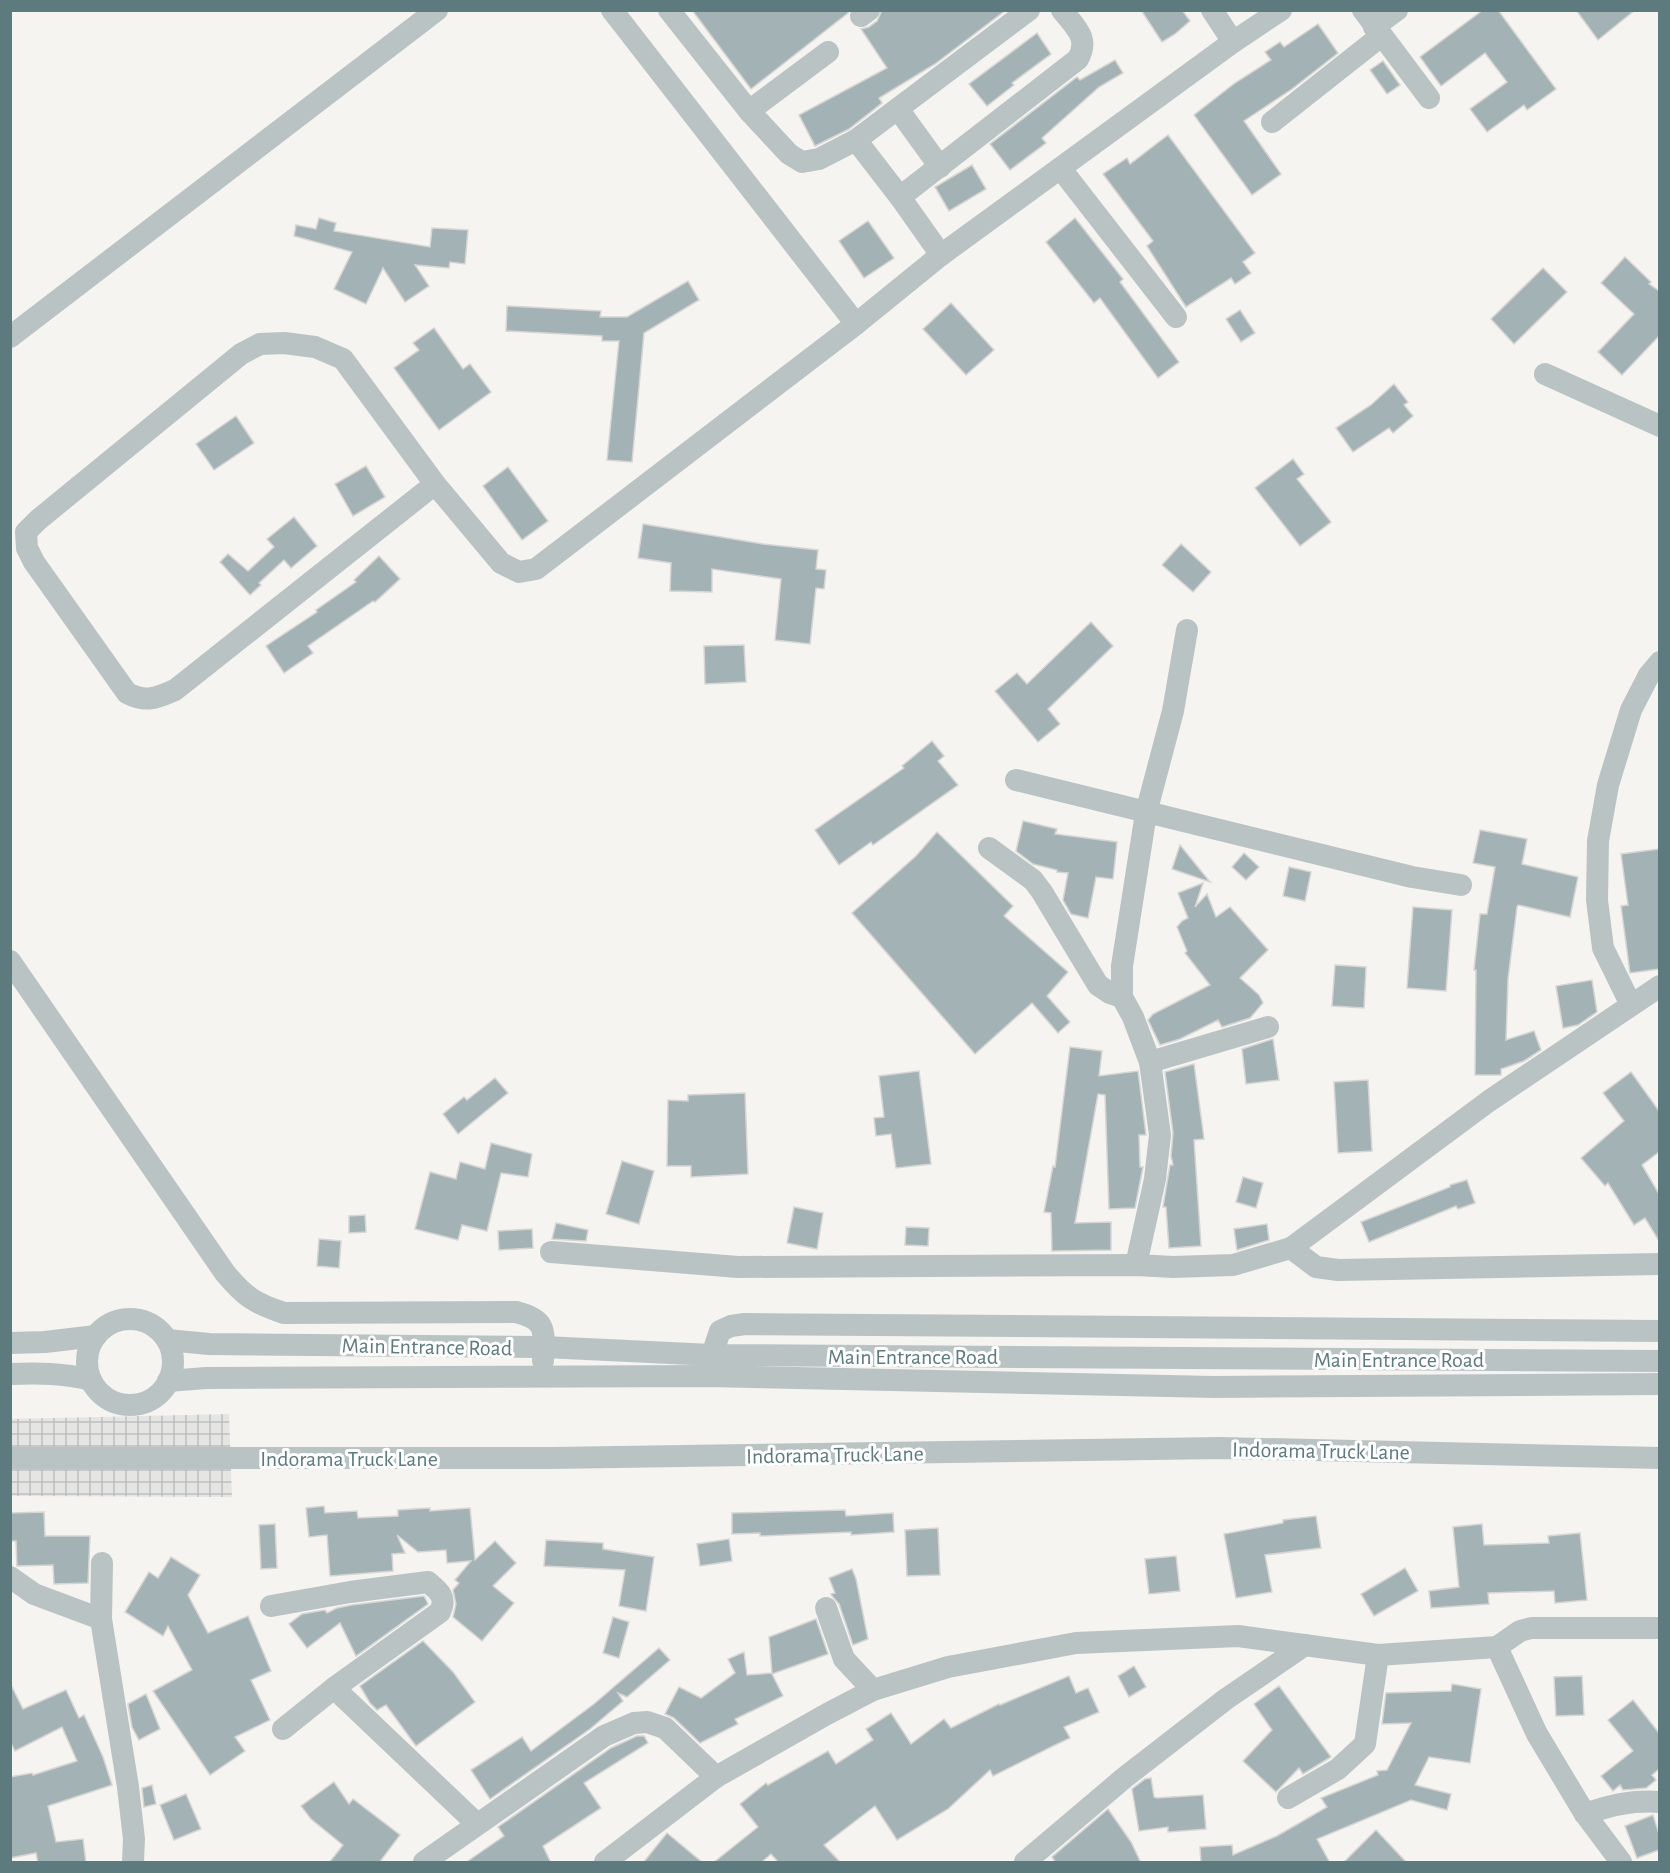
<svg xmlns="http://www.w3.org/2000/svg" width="1670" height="1873" font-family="'Alegreya Sans',sans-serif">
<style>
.industrial{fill:url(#industrial-grid)}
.building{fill:#a3b2b4;stroke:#d6d5d3;stroke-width:1.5}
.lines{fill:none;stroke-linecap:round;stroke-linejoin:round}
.minor{stroke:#bac3c4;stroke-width:22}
.labels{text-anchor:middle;stroke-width:6;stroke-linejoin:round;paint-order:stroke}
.street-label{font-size:22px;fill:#5d7a7f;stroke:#fff}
</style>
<defs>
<pattern id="industrial-grid" width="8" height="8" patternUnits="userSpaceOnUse" patternTransform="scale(1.5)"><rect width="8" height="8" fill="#e5e5e4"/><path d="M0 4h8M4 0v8" fill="none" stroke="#bdbfbe"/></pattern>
</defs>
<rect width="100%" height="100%" fill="#f5f4f0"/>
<path class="industrial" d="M229,1414L232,1497L11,1496L10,1419Z"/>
<g class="building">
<path d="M692,10H849L848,13L751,89Z"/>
<path d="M882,10H1006L935,64L879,98L882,103L849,129L815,146L799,115L887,68L861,29L869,27L877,21Z"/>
<path d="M1141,10H1182L1190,21L1175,34L1162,42Z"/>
<path d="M1483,10H1498L1556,89L1527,110L1524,105L1487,132L1470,109L1507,82L1485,53L1441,86L1420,57Z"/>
<path d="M1576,10H1635L1598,40Z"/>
<path d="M1318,24L1338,53L1292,89L1244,121L1281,174L1252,195L1194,115L1235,83L1271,60L1265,52L1280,42L1284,47Z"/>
<path d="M1037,33L1051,54L1012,83L1014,85L987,106L969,84Z"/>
<path d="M1115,60L1123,73L1099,87L1042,138L1046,143L1010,170L990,144L1077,77L1080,80Z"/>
<path d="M1383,61L1400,85L1387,94L1370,70Z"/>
<path d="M1168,135L1255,253L1243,262L1251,273L1235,284L1231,278L1186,307L1147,246L1153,241L1103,174L1127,158L1130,164Z"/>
<path d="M972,165L986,189L949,211L935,187Z"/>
<path d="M319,218L336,223L334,231L430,247L432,228L468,230L465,264L450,262L449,268L415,265L429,286L405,302L383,268L366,304L334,289L352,252L294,236L296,225L316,229Z"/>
<path d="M1075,218L1123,279L1120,282L1179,362L1158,378L1100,298L1094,303L1046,242Z"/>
<path d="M868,221L894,258L864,278L839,241Z"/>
<path d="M1625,257L1651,282L1649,284L1659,291V336L1622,375L1598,352L1634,314L1601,283Z"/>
<path d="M1543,268L1567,292L1514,344L1491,319Z"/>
<path d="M688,281L699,300L644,333L632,462L607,460L619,341H602V336L506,331L507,306L601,311L600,317H627Z"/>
<path d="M951,303L994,350L966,375L923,329Z"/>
<path d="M1240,310L1255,333L1241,342L1226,319Z"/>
<path d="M434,328L463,369L470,364L491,392L439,430L394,368L419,350L413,343Z"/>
<path d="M1394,384L1408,402L1404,405L1413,416L1393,433L1389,428L1353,452L1336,428L1371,405Z"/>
<path d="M236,416L254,443L214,470L196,444Z"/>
<path d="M1293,459L1304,474L1297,479L1331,522L1300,546L1255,488Z"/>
<path d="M366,466L385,497L353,516L335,484Z"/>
<path d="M508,467L548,521L522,540L483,486Z"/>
<path d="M294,517L317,546L291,568L284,560L259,583L261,585L250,595L220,562L228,554L248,571L274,547L267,539Z"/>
<path d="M643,524L763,544L818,550L816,569L826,570L824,589L816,588L810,644L775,640L781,579L712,569V592L670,591L671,563L638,558Z"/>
<path d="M1181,544L1211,572L1193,592L1162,565Z"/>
<path d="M379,556L400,579L375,602L373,601L308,646L313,653L284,673L266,646L317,612L316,610L356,582L354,580Z"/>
<path d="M1091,622L1113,646L1048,709L1060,724L1038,742L995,691L1017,673L1027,684Z"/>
<path d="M744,645L746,682L705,684L704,646Z"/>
<path d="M932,741L944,756L938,761L958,785L873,845L871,842L839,865L815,830L904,768L902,766Z"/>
<path d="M1023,821L1057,829L1055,834L1117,842L1113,879L1096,877L1088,918L1071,914L1063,900L1068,873L1057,872V870L1033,864L1016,851Z"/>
<path d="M1480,830L1527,839L1522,864L1578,877L1570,917L1518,905L1517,907L1508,979L1506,1040L1534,1031L1541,1050L1524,1061L1501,1069V1075H1475L1476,970H1474L1480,914H1487L1495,867L1473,863Z"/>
<path d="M937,832L1013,906L1004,916L1068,972L1047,996L1070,1022L1058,1033L1032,1003L975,1054L852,913L916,856Z"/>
<path d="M1180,845L1210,882L1172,869Z"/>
<path d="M1659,849V969L1630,973L1621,906L1628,905L1621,854Z"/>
<path d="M1244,853L1259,867L1246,880L1232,867Z"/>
<path d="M1289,867L1311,872L1305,901L1283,896Z"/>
<path d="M1203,883L1195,907L1207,894L1216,917L1230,907L1268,950L1240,978L1259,995L1263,1003L1250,1018L1222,1027L1218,1020L1180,1039L1160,1045L1148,1020L1153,1014L1210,985L1185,953L1187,951L1177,927L1182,921L1188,918L1178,893Z"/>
<path d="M1413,907L1452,910L1446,991L1407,988Z"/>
<path d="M1335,965L1366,967L1364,1008L1332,1006Z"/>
<path d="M1592,980L1597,1012L1578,1025L1563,1028L1556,986Z"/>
<path d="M1273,1039L1279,1080L1246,1084L1242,1049Z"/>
<path d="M1070,1047L1102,1051L1099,1076L1138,1071L1146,1135H1139L1140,1167H1143L1135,1208L1109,1209L1105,1095L1098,1094L1075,1223L1111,1222V1250L1052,1251L1051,1213L1044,1212L1053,1166L1055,1167Z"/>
<path d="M1194,1064L1204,1139L1194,1140L1201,1246L1169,1248L1166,1207H1163L1170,1165H1173L1171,1156L1173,1133L1165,1072Z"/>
<path d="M919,1071L931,1164L896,1168L891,1134L876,1136L874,1118L884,1117L879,1076Z"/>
<path d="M1631,1072L1659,1111V1152L1642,1165L1659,1194V1241L1645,1218L1634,1225L1608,1183L1605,1186L1581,1158L1624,1121L1603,1093Z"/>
<path d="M495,1078L508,1093L458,1134L443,1114L464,1097L467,1100Z"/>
<path d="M1368,1080L1372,1151L1338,1153L1334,1082Z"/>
<path d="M745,1093L748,1174L691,1177V1166H667L668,1100L688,1101V1095Z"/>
<path d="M491,1143L532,1154L528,1177L501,1173L487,1231L462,1225L458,1240L415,1229L430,1172L456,1179L460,1162L485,1169Z"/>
<path d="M622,1161L654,1171L639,1224L606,1214Z"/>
<path d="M1243,1177L1263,1183L1256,1208L1236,1202Z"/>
<path d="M1467,1180L1475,1203L1458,1209L1456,1206L1369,1242L1361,1222L1450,1187V1185Z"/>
<path d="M794,1207L823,1213L817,1249L787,1243Z"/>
<path d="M365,1215L366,1232L349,1233V1216Z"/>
<path d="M556,1223L588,1230L586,1241L552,1239Z"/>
<path d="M1267,1224L1269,1240L1237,1250L1234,1229Z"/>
<path d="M906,1227L929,1228L928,1246L905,1245Z"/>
<path d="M532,1229L533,1248L499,1250L498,1231Z"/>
<path d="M319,1239L341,1241L339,1268L317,1266Z"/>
<path d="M324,1506L325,1513L357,1511L358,1518L398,1516V1510L430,1508V1511L470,1508L475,1560L495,1541L516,1563L493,1586L514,1603L482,1641L453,1617L456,1604L453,1590L459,1583L455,1580L471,1561L447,1563L446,1550L418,1552L397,1535L405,1553L392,1554L393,1571L330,1576L327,1535L309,1537L306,1508Z"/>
<path d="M845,1510L846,1516L893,1513L894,1532L851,1535V1532L760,1536V1533L732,1534V1513Z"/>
<path d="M44,1512L45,1536H90L88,1583L54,1584L53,1565L17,1566L16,1541H10V1513Z"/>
<path d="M1316,1516L1321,1548L1265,1555L1272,1592L1236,1598L1224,1534L1283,1523V1520Z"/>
<path d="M275,1524L277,1568L261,1569L259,1525Z"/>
<path d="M1482,1524L1484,1545L1549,1543L1548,1536L1580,1533L1587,1600L1555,1603L1554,1591L1488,1593L1489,1604L1431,1608L1429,1591L1459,1587L1453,1527Z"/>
<path d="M938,1528L940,1575L907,1576L905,1530Z"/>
<path d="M729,1539L732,1561L700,1566L697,1544Z"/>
<path d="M546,1540L603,1543V1549L654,1557L646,1611L619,1606L625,1570L544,1566Z"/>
<path d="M1176,1556L1180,1591L1149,1594L1145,1559Z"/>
<path d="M171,1557L200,1575L188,1595L208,1633L248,1616L271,1671L251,1680L270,1720L235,1737L245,1751L210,1775L153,1691L192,1670L168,1626L163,1636L125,1612L149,1572L158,1578Z"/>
<path d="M1405,1568L1418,1591L1374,1616L1361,1594Z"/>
<path d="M852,1569L856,1579L868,1639L853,1645L839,1604L832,1596L831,1594L835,1593L829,1578Z"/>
<path d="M424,1596L428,1604L356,1656L340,1623L307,1648L289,1624L302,1614L325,1610L327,1613L337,1608L352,1605Z"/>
<path d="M613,1617L629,1622L619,1658L603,1653Z"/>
<path d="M816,1619L828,1654L772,1674L783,1696L735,1719L738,1724L700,1743L674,1718L665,1714L679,1687L701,1698L735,1673L728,1659L744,1652L747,1675L772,1673L769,1637Z"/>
<path d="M423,1641L453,1672L475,1702L416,1746L386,1705L377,1710L370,1703L360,1686Z"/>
<path d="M659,1648L670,1660L627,1697L618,1693L623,1701L590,1729L490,1799L471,1770L522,1737L531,1751L594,1704Z"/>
<path d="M1134,1666L1146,1687L1129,1697L1118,1676Z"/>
<path d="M1069,1676L1076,1693L1088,1688L1099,1712L1064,1727L1070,1738L1053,1746L993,1776L990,1770L948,1809L897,1840L875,1806L824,1845L841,1863H779L771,1854L761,1863H713L758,1827L740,1804L766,1783L768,1785L828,1751L836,1764L873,1740L866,1729L891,1713L911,1744L944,1719L951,1728L999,1704L1000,1705Z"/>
<path d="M1582,1676L1584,1715L1556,1716L1554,1677Z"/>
<path d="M10,1683L23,1709L66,1690L79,1718L84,1715L103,1757L112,1785L48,1806L56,1842L83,1839L86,1863H38L36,1853L10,1858V1777L32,1773L33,1775L77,1761L62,1727L15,1751L10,1741Z"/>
<path d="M1452,1684L1481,1689L1470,1763L1429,1757L1415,1785L1451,1794L1447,1810L1411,1800L1317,1839L1330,1863H1201L1200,1847L1232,1845L1233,1855L1277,1836L1327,1807L1321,1798L1378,1775L1377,1771L1387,1770L1411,1723L1382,1724L1386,1693L1451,1691Z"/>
<path d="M1279,1686L1331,1757L1303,1774L1299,1768L1276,1792L1243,1761L1272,1730L1254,1704Z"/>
<path d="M146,1694L160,1729L139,1740L132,1727L128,1704Z"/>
<path d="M1633,1700L1659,1733V1769L1652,1775L1656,1780L1646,1788L1623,1790L1620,1785L1613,1791L1601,1776L1633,1751L1608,1720Z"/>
<path d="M637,1736H644L648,1743L584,1783L601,1808L543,1846L551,1863H465L504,1836L498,1827L611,1748Z"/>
<path d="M1151,1778L1154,1797L1157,1798L1203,1795L1206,1829L1168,1832V1827L1139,1831L1132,1789L1145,1779Z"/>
<path d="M334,1782L349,1804L353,1799L400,1835L379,1863H329L343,1845L311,1819L301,1806Z"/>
<path d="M152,1785L156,1804L144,1807L142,1788Z"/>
<path d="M186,1794L201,1829L174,1840L160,1805Z"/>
<path d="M1108,1809L1131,1842L1141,1863H1056L1052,1857Z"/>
<path d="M1653,1815L1659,1834V1850L1637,1858L1625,1826Z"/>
<path d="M1376,1830L1407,1863H1343Z"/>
<path d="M667,1833L703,1863H643Z"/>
</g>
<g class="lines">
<g class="minor">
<path d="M612,10L856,324"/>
<path d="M669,10L749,111L789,154L802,162L819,159L856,140L1029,10"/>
<path d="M1212,10L1233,42"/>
<path d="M1363,10L1429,98"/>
<path d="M861,16L869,10"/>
<path d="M1374,27L1397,10"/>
<path d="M898,109L940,167"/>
<path d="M749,111L828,52"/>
<path d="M1272,122L1381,36"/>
<path d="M856,140L900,197L941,255"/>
<path d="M1061,169L1176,317"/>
<path d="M900,197L1078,59C1090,38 1075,27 1062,10"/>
<path d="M10,337L437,10"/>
<path d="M1545,374L1660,426"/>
<path d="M435,484L175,690C157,698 146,703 127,693L34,562L27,548L26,532L38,520L241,354L260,344L284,343L315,347L343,359L435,484L501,563L519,572L536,569L856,324L941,255L1233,42L1281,10"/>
<path d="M1016,780L1412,877L1461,885"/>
<path d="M989,848L1033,880L1042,892L1098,985L1110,993L1122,997"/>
<path d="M10,961L225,1273C245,1297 254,1303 284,1313L516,1312C548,1320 544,1331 543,1361"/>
<path d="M1631,1005L1603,948L1597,900L1598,841L1608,785L1631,710L1649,675L1660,662"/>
<path d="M1150,1062L1268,1027"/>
<path d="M1291,1248L1316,1267L1338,1270L1660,1264"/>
<path d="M551,1252L738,1267L1136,1265L1173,1267L1233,1265L1291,1248L1489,1101L1660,986"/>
<path d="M1136,1265L1155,1179L1160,1135L1150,1062L1133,1017L1122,997V966L1146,813L1173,711L1187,630"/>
<circle cx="130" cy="1362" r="43"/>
<path d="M167,1340L209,1344L544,1347L712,1355L1660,1361"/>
<path d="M10,1343L45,1342L96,1336"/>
<path d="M710,1369L712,1355L720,1331L731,1326L745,1324L1660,1331"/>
<path d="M10,1374C38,1373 64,1373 91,1380"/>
<path d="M168,1381L206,1378L709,1376L1214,1387L1660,1384"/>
<path d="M10,1458H551L1221,1448L1660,1458"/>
<path d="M102,1563L101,1619L128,1787L134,1839L133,1862"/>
<path d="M10,1577L34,1594L101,1619"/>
<path d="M271,1606L350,1592L428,1582C439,1591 447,1597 440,1612L334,1688L283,1729"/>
<path d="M826,1608L844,1659L873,1690"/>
<path d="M1497,1647L1537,1734L1585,1814L1621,1862"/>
<path d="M334,1688L477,1824"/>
<path d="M1288,1798L1338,1769L1365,1744L1378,1655"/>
<path d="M1585,1814C1611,1805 1632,1800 1660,1802"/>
<path d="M424,1862L604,1736L634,1723L647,1722L665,1728L716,1777"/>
<path d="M605,1862L716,1777L827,1714L873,1690L948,1667L1076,1643L1238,1636L1378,1655L1497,1647L1520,1631L1531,1628H1660"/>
<path d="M1025,1862L1124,1778L1226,1699L1305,1645"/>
</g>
</g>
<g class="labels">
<g class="street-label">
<text transform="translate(427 1346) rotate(1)" y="8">Main Entrance Road</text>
<text x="913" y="1364">Main Entrance Road</text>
<text x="1399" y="1367">Main Entrance Road</text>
<text transform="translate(1321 1450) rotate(1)" y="8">Indorama Truck Lane</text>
<text transform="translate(835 1454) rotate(-1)" y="8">Indorama Truck Lane</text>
<text x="349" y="1466">Indorama Truck Lane</text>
</g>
</g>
<rect width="1670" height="1873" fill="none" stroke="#5d7a7f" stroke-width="24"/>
</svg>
